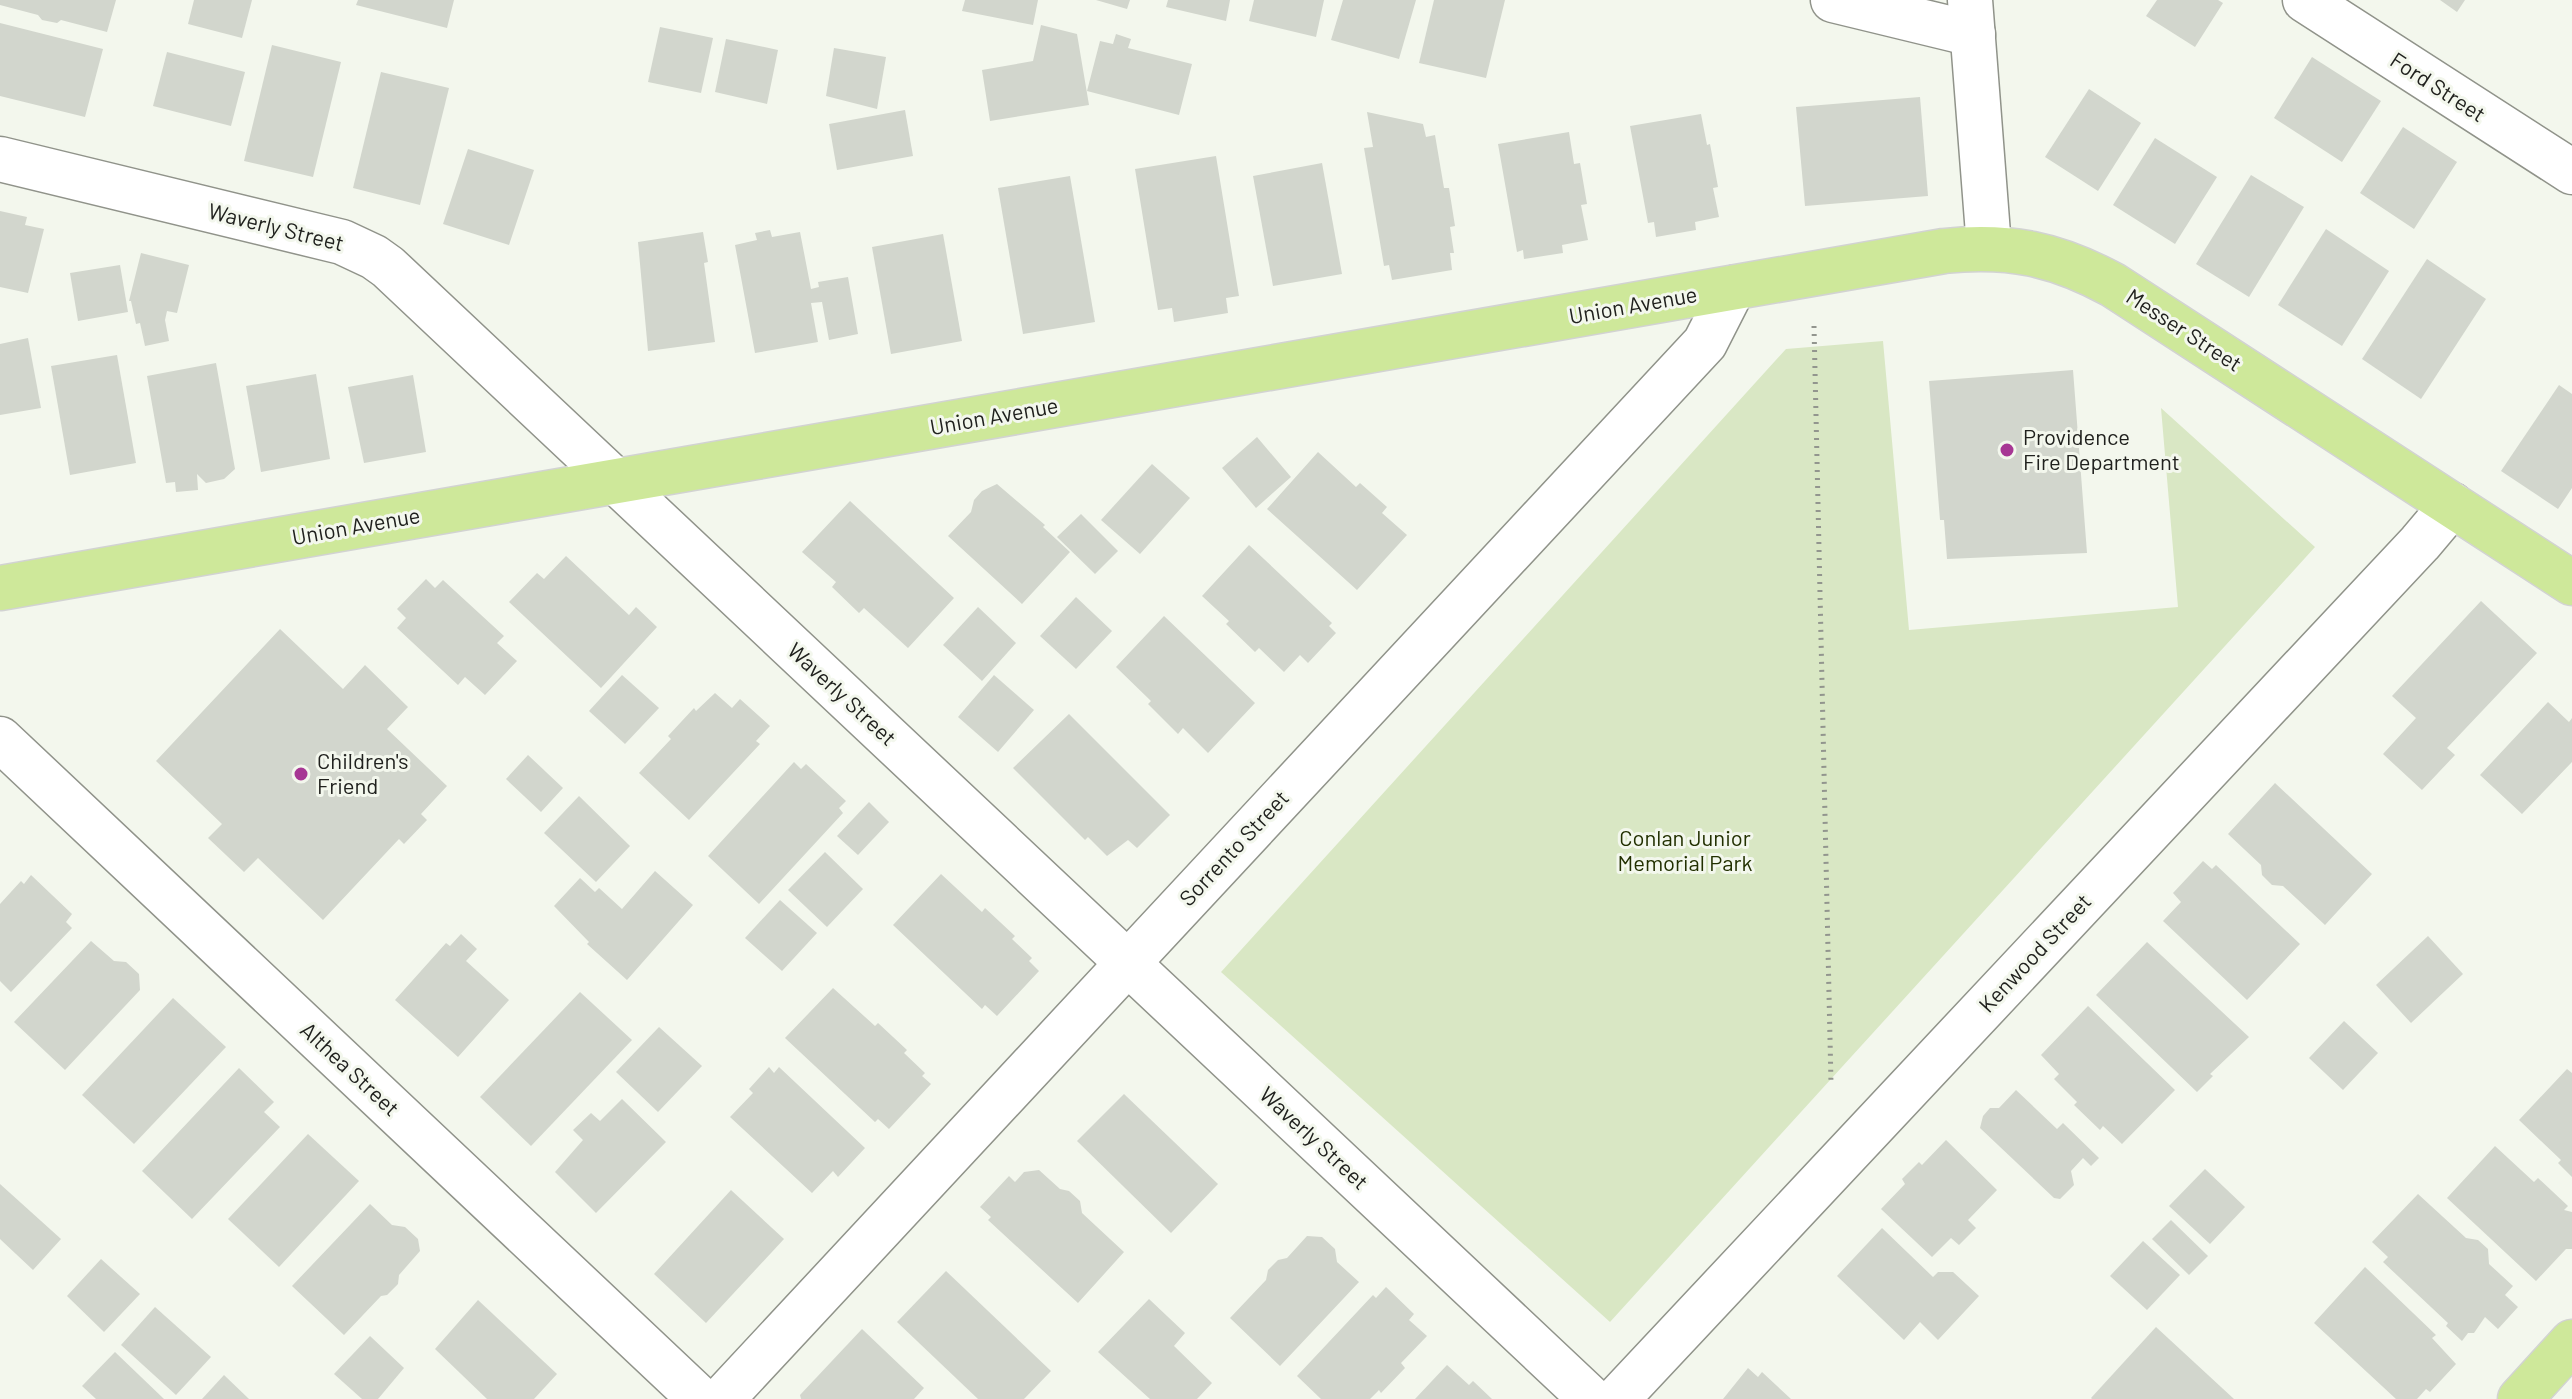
<svg xmlns="http://www.w3.org/2000/svg" width="2572" height="1399" font-family="Barlow,sans-serif">
<style>
.green{fill:#d9e7c4}
.building{fill:#d2d6cd}
.lines{fill:none;stroke-linecap:round;stroke-linejoin:round}
.minor-casing{stroke:#90938a;stroke-width:47}
.major-casing{stroke:#d2d3d2;stroke-width:47}
.path{stroke:#92958e;stroke-width:5;stroke-dasharray:2 6;stroke-linecap:butt}
.minor{stroke:#fff;stroke-width:44}
.major{stroke:#cee89a;stroke-width:44}
.poi-dot{fill:#a73794;stroke:#f3f7ed;stroke-width:3}
.labels{text-anchor:middle;stroke-width:6;stroke-linejoin:round;paint-order:stroke}
.street-label{font-size:22px;fill:#20211e;stroke:#f3f7ed}
.poi-label{font-size:22px;fill:#20211e;stroke:#f3f7ed;text-anchor:start}
.park-label{font-size:22px;fill:#223000;stroke:#f3f7ed}
</style>
<rect width="100%" height="100%" fill="#f3f7ed"/>
<path class="green" d="M1883,341L1909,630L2178,607L2161,408L2315,547L1610,1322L1221,972L1786,349Z"/>
<g class="building">
<path d="M0,0H116L107,32L61,20L57,23L42,20L38,15L0,5Z"/>
<path d="M194,0H252L242,38L188,24Z"/>
<path d="M358,0H454L447,28L356,5Z"/>
<path d="M965,0H1038L1033,25L962,11Z"/>
<path d="M1096,0H1130L1127,9Z"/>
<path d="M1168,0H1230L1226,21L1166,7Z"/>
<path d="M1254,0H1324L1316,37L1249,21Z"/>
<path d="M1343,0H1416L1399,59L1331,40Z"/>
<path d="M1434,0H1505L1486,78L1419,63Z"/>
<path d="M2157,0H2218L2223,3L2195,47L2146,16Z"/>
<path d="M2440,0H2465L2457,12Z"/>
<path d="M0,23L103,49L85,117L0,96Z"/>
<path d="M1041,25L1077,34L1089,105L990,121L982,70L1033,61Z"/>
<path d="M660,27L713,38L701,93L648,82Z"/>
<path d="M1116,34L1131,39L1128,48L1192,64L1179,115L1087,91L1100,41L1113,44Z"/>
<path d="M726,39L778,50L767,104L715,92Z"/>
<path d="M272,45L341,62L313,177L244,161Z"/>
<path d="M834,48L886,57L877,109L826,96Z"/>
<path d="M167,52L245,72L231,126L153,106Z"/>
<path d="M2312,57L2381,101L2342,162L2274,118Z"/>
<path d="M381,72L449,88L420,205L353,188Z"/>
<path d="M2089,89L2141,123L2098,191L2045,157Z"/>
<path d="M1920,97L1928,196L1805,206L1796,107Z"/>
<path d="M905,110L913,156L837,170L829,124Z"/>
<path d="M1367,112L1423,124L1426,137L1435,135L1444,188H1449L1455,226L1450,227L1454,253H1450L1452,270L1392,280L1389,265L1384,266L1364,148L1373,147Z"/>
<path d="M1701,114L1707,145L1710,144L1718,187L1713,188L1719,217L1695,222L1696,230L1656,237L1654,222L1648,223L1630,126Z"/>
<path d="M2403,127L2457,162L2414,229L2360,193Z"/>
<path d="M1569,132L1574,164L1580,163L1587,204L1581,205L1588,240L1562,245L1563,253L1524,259L1523,250L1517,252L1498,144Z"/>
<path d="M2155,138L2217,177L2175,244L2113,205Z"/>
<path d="M468,149L534,170L509,245L443,224Z"/>
<path d="M1216,156L1239,296L1226,298L1228,313L1174,322L1172,308L1158,310L1135,169Z"/>
<path d="M1322,163L1342,274L1273,286L1253,176Z"/>
<path d="M2251,175L2304,207L2249,297L2196,264Z"/>
<path d="M1070,176L1095,322L1023,334L998,188Z"/>
<path d="M0,211L27,217L25,225L44,229L28,293L0,287Z"/>
<path d="M2326,229L2389,271L2342,346L2278,305Z"/>
<path d="M770,230L772,237L800,232L811,289L819,287L818,282L848,277L858,334L829,340L822,302L811,303L818,342L755,353L735,245L757,240L755,233Z"/>
<path d="M703,232L708,262L704,263L715,342L648,351L638,242Z"/>
<path d="M943,234L962,341L891,354L872,247Z"/>
<path d="M141,253L189,265L177,313L167,311L165,320L169,341L145,346L140,323L136,324L131,301H129Z"/>
<path d="M2427,259L2486,299L2421,399L2362,359Z"/>
<path d="M120,265L128,312L78,321L70,273Z"/>
<path d="M28,338L41,408L0,415V344Z"/>
<path d="M117,355L136,463L70,475L51,366Z"/>
<path d="M216,363L235,469L224,479L206,483L197,474L198,490L176,492L175,482L166,483L147,376Z"/>
<path d="M2073,370L2087,553L1947,559L1944,520H1940L1929,381Z"/>
<path d="M316,374L330,459L261,472L246,386Z"/>
<path d="M413,375L426,452L364,463L348,387Z"/>
<path d="M2559,385L2572,394V488L2558,509L2501,471Z"/>
<path d="M1257,437L1291,477L1256,508L1222,468Z"/>
<path d="M1318,452L1356,487L1360,483L1387,507L1382,513L1407,535L1357,590L1267,509Z"/>
<path d="M1152,464L1190,498L1140,554L1101,520Z"/>
<path d="M997,484L1045,525L1043,527L1070,552L1022,604L948,536L971,512L974,500L982,491Z"/>
<path d="M850,501L954,598L908,648L864,608L859,613L832,587L836,582L802,552Z"/>
<path d="M1081,514L1118,551L1095,574L1057,537Z"/>
<path d="M1249,545L1332,623L1329,626L1336,633L1308,663L1300,655L1284,672L1259,648L1255,652L1226,624L1229,621L1202,596Z"/>
<path d="M566,556L629,615L636,607L657,627L601,688L509,602L537,573L544,579Z"/>
<path d="M426,579L435,588L443,580L504,636L497,643L517,661L485,695L465,677L458,685L397,628L406,618L397,609Z"/>
<path d="M1076,597L1112,631L1076,669L1040,636Z"/>
<path d="M2481,601L2537,653L2447,748L2455,755L2422,790L2383,754L2416,718L2392,696Z"/>
<path d="M978,607L1016,643L982,681L943,645Z"/>
<path d="M1164,616L1255,703L1208,753L1183,728L1178,734L1148,704L1151,701L1116,667Z"/>
<path d="M280,629L343,689L365,665L408,707L387,729L447,786L421,814L427,820L404,844L399,839L323,920L258,858L244,872L208,838L222,824L156,761Z"/>
<path d="M622,675L659,708L625,744L589,711Z"/>
<path d="M994,675L1034,710L998,752L958,717Z"/>
<path d="M715,693L732,708L740,699L770,726L756,741L760,744L689,820L639,773L671,739L668,736L694,708L696,711Z"/>
<path d="M2548,702L2569,722L2572,718V762L2522,814L2480,775Z"/>
<path d="M1069,714L1170,815L1137,848L1128,840L1107,856L1088,837L1085,840L1013,768Z"/>
<path d="M528,755L563,788L541,812L506,779Z"/>
<path d="M794,762L801,769L806,764L846,801L839,808L843,813L759,904L708,856Z"/>
<path d="M2275,783L2372,874L2325,925L2283,886L2272,885L2262,875L2261,865L2228,834Z"/>
<path d="M579,796L630,846L596,882L544,833Z"/>
<path d="M869,802L889,822L858,855L837,836Z"/>
<path d="M825,852L863,889L827,927L788,890Z"/>
<path d="M2203,861L2212,869L2216,865L2300,944L2247,1000L2163,921L2181,902L2173,893Z"/>
<path d="M655,871L693,905L627,980L587,944L589,942L554,906L580,878L595,892L599,888L622,909Z"/>
<path d="M941,874L982,912L985,908L1015,936L1012,939L1032,958L1029,961L1039,971L997,1016L985,1005L982,1009L893,925Z"/>
<path d="M31,875L72,914L66,922L72,928L11,992L0,981V904L21,881L24,884Z"/>
<path d="M780,900L817,933L782,971L745,938Z"/>
<path d="M461,934L477,949L466,961L509,1000L458,1057L395,1000L446,943L450,946Z"/>
<path d="M2428,936L2463,974L2411,1023L2376,985Z"/>
<path d="M91,941L114,961L126,962L139,974L140,990L65,1070L14,1022Z"/>
<path d="M2147,942L2249,1037L2210,1074L2213,1076L2197,1092L2096,995Z"/>
<path d="M833,988L875,1026L878,1023L907,1050L904,1053L925,1073L922,1076L931,1084L889,1129L878,1119L875,1122L785,1038Z"/>
<path d="M580,992L632,1040L531,1146L480,1097Z"/>
<path d="M173,998L226,1047L134,1144L82,1095Z"/>
<path d="M2088,1006L2175,1090L2122,1144L2103,1126L2100,1130L2074,1105L2077,1102L2054,1079L2059,1074L2041,1055Z"/>
<path d="M2344,1021L2378,1053L2343,1090L2309,1058Z"/>
<path d="M659,1027L702,1066L658,1112L616,1072Z"/>
<path d="M769,1067L774,1073L779,1067L865,1148L838,1177L833,1171L812,1193L730,1117L753,1093L749,1089Z"/>
<path d="M239,1068L274,1102L264,1112L280,1127L192,1219L142,1171Z"/>
<path d="M2567,1069L2572,1073V1177L2558,1163L2561,1160L2519,1120Z"/>
<path d="M2016,1090L2057,1129L2063,1123L2099,1158L2091,1166L2083,1158L2071,1171L2074,1185L2060,1199L2054,1198L1980,1128L1983,1116L1990,1108H1999Z"/>
<path d="M1124,1094L1218,1184L1171,1233L1077,1141Z"/>
<path d="M622,1099L666,1142L596,1213L555,1172L583,1140L573,1130L591,1113L600,1121Z"/>
<path d="M308,1134L359,1181L279,1267L228,1219Z"/>
<path d="M1946,1140L1997,1190L1968,1220L1976,1228L1959,1245L1951,1238L1932,1257L1881,1209L1905,1184L1902,1179L1919,1162L1922,1165Z"/>
<path d="M2495,1146L2534,1182L2538,1178L2568,1206L2564,1210L2572,1212V1249H2566L2536,1281L2447,1198Z"/>
<path d="M2205,1169L2245,1207L2210,1244L2169,1206Z"/>
<path d="M1039,1170L1060,1189L1069,1191L1080,1201L1082,1213L1124,1252L1078,1303L988,1220L991,1217L980,1207L1009,1176L1015,1182L1024,1172Z"/>
<path d="M0,1184L61,1239L33,1270L0,1239Z"/>
<path d="M731,1190L784,1239L706,1323L654,1274Z"/>
<path d="M2418,1194L2466,1238L2478,1240L2488,1249L2489,1264L2513,1286L2505,1295L2518,1307L2498,1329L2485,1317L2474,1333H2468L2462,1341L2446,1326L2448,1323L2383,1262L2388,1257L2372,1242Z"/>
<path d="M370,1204L392,1225L405,1227L418,1239L420,1251L399,1275L398,1284L387,1295L381,1296L344,1335L292,1286Z"/>
<path d="M2171,1220L2208,1256L2189,1275L2152,1239Z"/>
<path d="M1882,1228L1933,1277L1938,1272H1953L1979,1296L1938,1340L1920,1322L1904,1340L1837,1276Z"/>
<path d="M1307,1236L1322,1237L1335,1249L1337,1262L1359,1282L1280,1366L1230,1318L1266,1280L1268,1270L1278,1260L1287,1258Z"/>
<path d="M2143,1241L2180,1275L2147,1310L2110,1276Z"/>
<path d="M101,1259L140,1294L104,1332L67,1296Z"/>
<path d="M2365,1267L2436,1335L2432,1338L2456,1364L2430,1392L2426,1389L2417,1399H2396L2314,1323Z"/>
<path d="M946,1271L1051,1371L1024,1399H978L897,1322Z"/>
<path d="M1386,1287L1414,1314L1409,1320L1427,1336L1401,1363L1405,1368L1381,1393L1379,1390L1370,1399H1321L1297,1376L1373,1295L1376,1298Z"/>
<path d="M1149,1299L1185,1333L1174,1346L1212,1383L1197,1399H1150L1098,1352Z"/>
<path d="M478,1300L557,1374L534,1399H487L435,1349Z"/>
<path d="M155,1307L211,1357L176,1395L121,1345Z"/>
<path d="M2156,1327L2234,1399H2092L2091,1398Z"/>
<path d="M862,1329L924,1388L914,1399H801L800,1395Z"/>
<path d="M370,1336L404,1368L378,1399H362L334,1374Z"/>
<path d="M115,1352L164,1399H96L82,1386Z"/>
<path d="M1447,1365L1469,1385L1473,1381L1492,1399H1415Z"/>
<path d="M1748,1368L1758,1377L1762,1372L1791,1399H1723Z"/>
<path d="M224,1375L249,1399H202Z"/>
</g>
<g class="lines">
<g class="minor-casing">
<g id="minor">
<path d="M1833,0L1973,34"/>
<path d="M1970,0L1989,247"/>
<path d="M2305,0L2572,172"/>
<path d="M0,159L342,242L374,257L388,267L1591,1399"/>
<path d="M0,739L700,1399"/>
<path d="M722,1399L1705,343L1733,288"/>
<path d="M1617,1399L2420,543L2452,505"/>
</g>
</g>
<g class="major-casing">
<g id="major">
<path d="M0,588L1944,251C2009,244 2056,254 2113,285L2572,583"/>
<path d="M2520,1399L2572,1342"/>
</g>
</g>
<path class="path" d="M1814,326L1831,1083"/>
<use href="#minor" class="minor"/>
<use href="#major" class="major"/>
</g>
<g class="poi-dot">
<circle cx="2007" cy="450" r="8"/>
<circle cx="301" cy="774" r="8"/>
</g>
<g class="labels">
<g class="street-label">
<text transform="translate(2438 87) rotate(33)" y="8">Ford Street</text>
<text transform="translate(276 227) rotate(14)" y="8">Waverly Street</text>
<text transform="translate(1633 305) rotate(-10)" y="8">Union Avenue</text>
<text transform="translate(2184 330) rotate(33)" y="8">Messer Street</text>
<text transform="translate(994 416) rotate(-10)" y="8">Union Avenue</text>
<text transform="translate(356 526) rotate(-10)" y="8">Union Avenue</text>
<text transform="translate(842 694) rotate(43)" y="8">Waverly Street</text>
<text transform="translate(1234 848) rotate(-47)" y="8">Sorrento Street</text>
<text transform="translate(2035 953) rotate(-47)" y="8">Kenwood Street</text>
<text transform="translate(350 1069) rotate(43)" y="8">Althea Street</text>
<text transform="translate(1314 1138) rotate(43)" y="8">Waverly Street</text>
</g>
<g class="poi-label">
<text x="2023" y="445">Providence<tspan x="2023" dy="25">Fire Department</tspan></text>
<text x="317" y="769">Children's<tspan x="317" dy="25">Friend</tspan></text>
</g>
<g class="park-label">
<text x="1685" y="846">Conlan Junior<tspan x="1685" dy="25">Memorial Park</tspan></text>
</g>
</g>
</svg>
